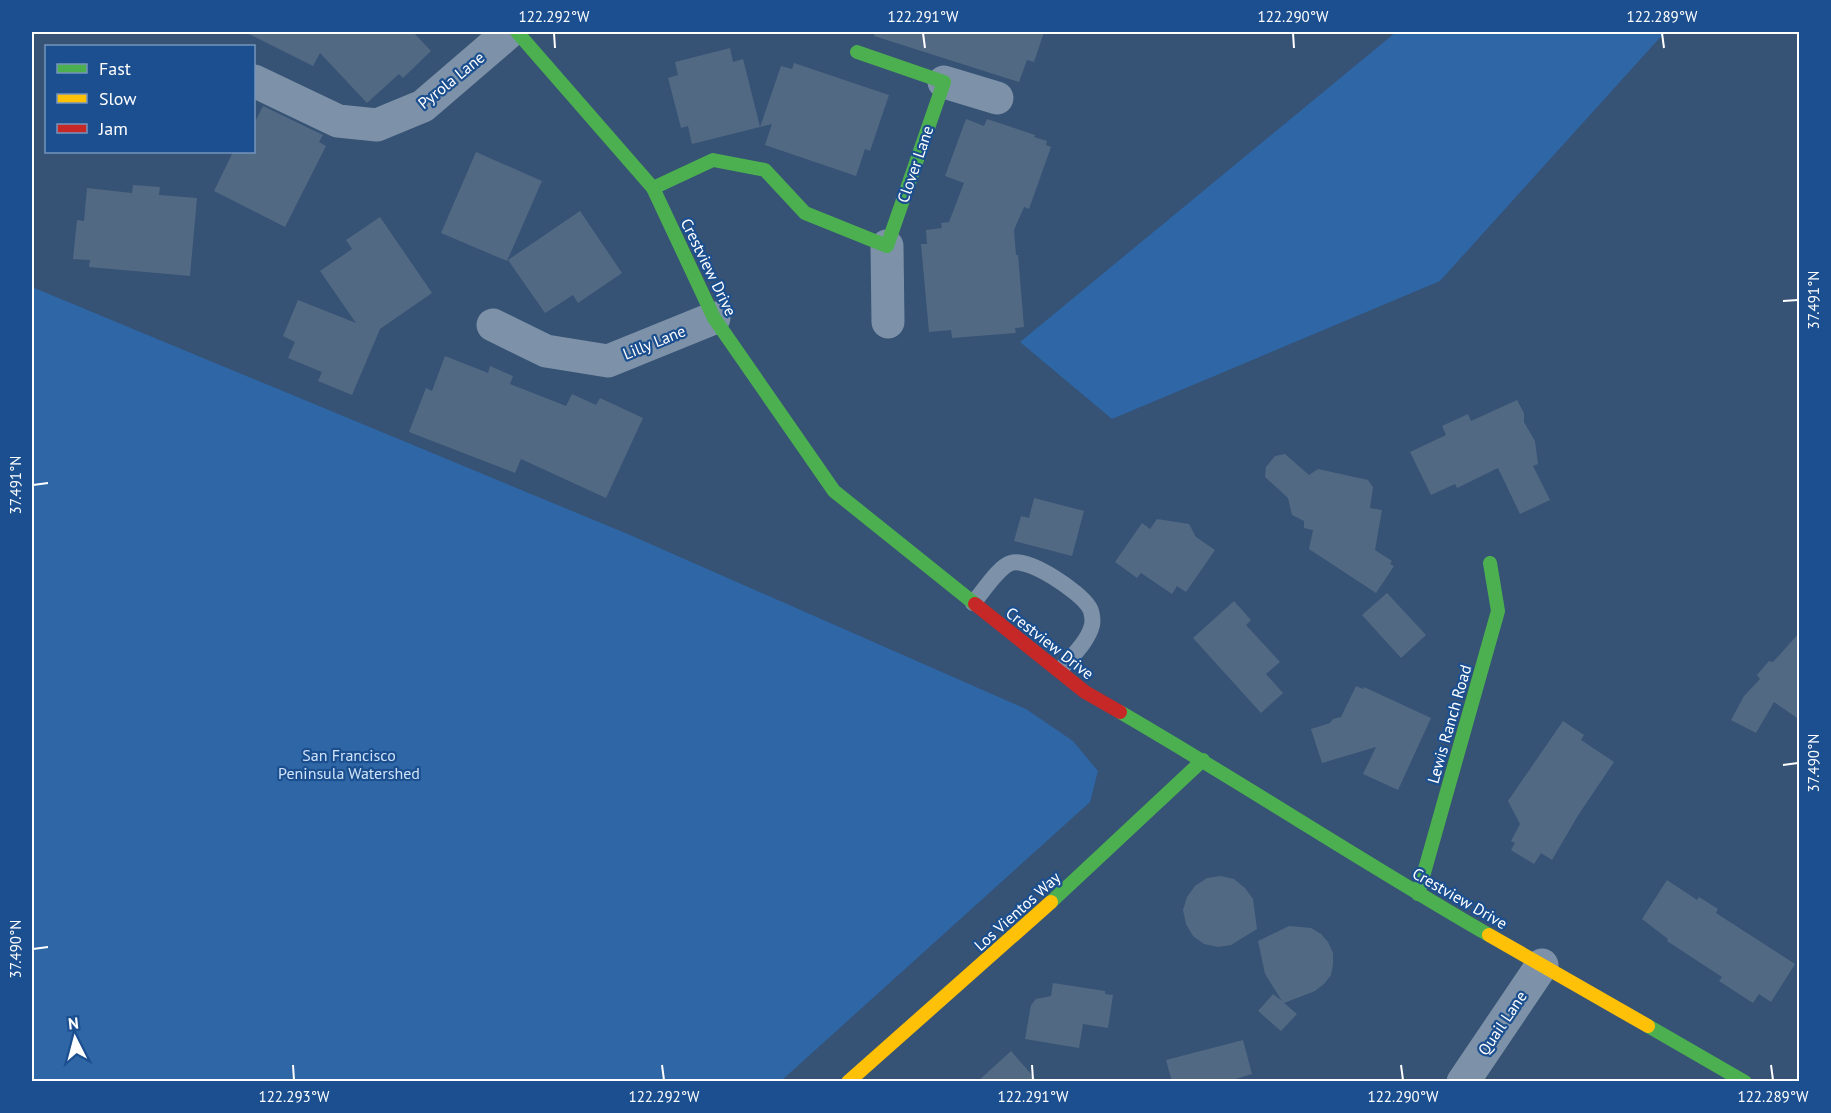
<svg xmlns="http://www.w3.org/2000/svg" width="1831" height="1113" font-family="'PT Sans',sans-serif">
<style>
.green{fill:#2f66a5}
.building{fill:#526984}
.lines{fill:none;stroke-linecap:round;stroke-linejoin:round}
.lane{stroke:#7d92a8;stroke-width:16}
.street{stroke:#7d92a8;stroke-width:33}
.fast{stroke:#4caf50;stroke-width:14}
.slow{stroke:#ffc107;stroke-width:14}
.jam{stroke:#c62828;stroke-width:14}
.ticks{fill:none;stroke:#fff;stroke-width:2}
.labels{text-anchor:middle;stroke-width:4.5;stroke-linejoin:round;paint-order:stroke}
.street-label{font-size:16px;fill:#fff;stroke:#1b4f8f}
.park-label{font-size:16px;fill:#cfe3fa;stroke:#1b4f8f}
.neatline{fill:none;stroke:#fff;stroke-width:2}
.ticks-label{font-size:15px;text-anchor:middle;fill:#fff}
</style>
<rect width="100%" height="100%" fill="#365274"/>
<g class="green">
<path d="M1396,32H1665L1440,281L1112,419L1020,342Z"/>
<path d="M32,287L630,535L1026,709L1073,741L1098,771L1090,802L781,1081H32Z"/>
</g>
<g class="building">
<path d="M245,32H413L431,51L403,78L399,74L367,103L320,53L313,66Z"/>
<path d="M875,32H1044L1034,62L1027,60L1019,82L874,36Z"/>
<path d="M730,48L733,62L743,59L760,127L692,144L688,126L681,128L668,78L678,75L675,62Z"/>
<path d="M794,63L889,95L870,151L865,149L856,176L765,145L772,124L760,127L781,66L792,69Z"/>
<path d="M263,106L323,135L319,142L326,146L285,227L214,191L233,152H254V124Z"/>
<path d="M966,119L984,126L987,119L1035,135L1034,137L1047,141L1046,145L1051,147L1029,209L1024,207L1014,230L1016,255H1018L1024,327L1015,328L1016,333L952,338L951,330L929,332L921,244H927L926,230L942,228L941,223L949,222L964,183L945,176Z"/>
<path d="M476,152L542,181L507,261L441,233Z"/>
<path d="M133,185L160,187L159,195L197,198L190,276L89,267L90,260L73,259L77,220L84,221L87,188L132,193Z"/>
<path d="M580,211L622,273L578,303L573,295L545,313L508,260Z"/>
<path d="M380,217L432,293L380,329L352,395L318,381L322,372L288,358L295,342L283,336L298,300L356,323L320,271L352,249L346,240Z"/>
<path d="M445,356L488,373L490,366L513,376L510,384L566,406L572,394L596,405L600,398L643,418L606,498L521,459L515,473L409,432L426,388L432,391Z"/>
<path d="M1517,400L1524,413V422L1535,441L1538,464L1533,466L1550,500L1520,514L1498,468L1457,488L1455,484L1431,495L1410,452L1446,435L1442,426L1468,414L1471,421Z"/>
<path d="M1285,454L1309,475L1318,469L1368,480L1373,487L1370,508L1382,510L1375,550L1392,561L1390,564L1394,566L1376,593L1309,549L1313,530L1304,528V521L1292,515L1288,498L1265,477L1266,467L1275,456Z"/>
<path d="M1034,498L1084,511L1072,556L1014,541L1021,516L1029,518Z"/>
<path d="M1157,519L1189,524L1196,537L1215,550L1186,592L1177,586L1172,594L1141,573L1137,578L1115,562L1142,523L1150,529Z"/>
<path d="M1387,593L1426,635L1401,658L1362,615Z"/>
<path d="M1234,601L1251,620L1246,625L1280,662L1266,674L1283,693L1261,713L1193,638Z"/>
<path d="M1800,632V720L1774,702L1756,733L1731,720L1744,696L1760,679L1757,675L1769,661L1773,662Z"/>
<path d="M1356,686L1363,689L1364,687L1431,718L1398,790L1363,774L1376,747L1322,763L1311,729L1330,723L1333,719L1341,717Z"/>
<path d="M1563,721L1584,735L1581,740L1614,762L1577,817L1552,860L1541,853L1534,864L1511,850L1515,843L1511,841L1520,824L1508,801Z"/>
<path d="M1221,876L1234,879L1245,888L1253,899L1257,929L1231,945L1218,947L1204,944L1193,936L1186,924L1183,910L1187,897L1195,886L1207,878Z"/>
<path d="M1667,880L1697,900L1699,897L1718,909L1716,913L1795,964L1771,1002L1759,994L1753,1003L1719,981L1722,977L1667,941L1668,939L1642,919Z"/>
<path d="M1289,926L1311,928L1321,934L1328,942L1333,953V964L1331,975L1324,984L1315,991L1284,1003L1297,1014L1281,1031L1258,1011L1273,994L1282,1001L1265,974L1258,941Z"/>
<path d="M1053,983L1105,991V994L1113,995L1108,1028L1083,1024L1079,1048L1025,1039L1031,1005L1036,999L1051,996Z"/>
<path d="M1243,1040L1252,1074L1226,1082H1172L1166,1060Z"/>
<path d="M1011,1051L1038,1082H977Z"/>
</g>
<g class="lines">
<path class="lane" d="M973,603C983,592 998,567 1011,563C1029,557 1080,592 1089,607C1092,611 1093,620 1092,625C1088,642 1071,657 1060,670"/>
<g class="street">
<path d="M254,81L338,121L377,125L423,106L509,32"/>
<path d="M944,82L997,98"/>
<path d="M887,246L888,322"/>
<path d="M493,325L546,351L608,361L714,318"/>
<path d="M1463,1082L1542,965"/>
</g>
<g class="fast">
<path d="M517,32L653,188L714,318L834,491L975,604"/>
<path d="M653,188L713,160L765,170L805,213L887,246L944,82L857,52"/>
<path d="M1120,712C1244,784 1364,863 1489,935"/>
<path d="M1418,894L1498,611L1490,563"/>
<path d="M1051,902L1203,760"/>
<path d="M1648,1026L1745,1082"/>
</g>
<g class="slow">
<path d="M1489,935L1648,1026"/>
<path d="M848,1082L1051,902"/>
</g>
<path class="jam" d="M975,604L1085,692L1120,712"/>
</g>
<path class="ticks" d="M554,33L555,48M923,33L925,48M1293,33L1294,48M1662,33L1664,48M1783,301L1798,300M33,485L48,483M1783,765L1798,763M33,949L48,947M293,1065L294,1080M662,1065L664,1080M1032,1065L1033,1080M1401,1065L1403,1080M1771,1065L1773,1080"/>
<g class="labels">
<g class="street-label">
<text transform="translate(451 80) rotate(-39)" y="6">Pyrola Lane</text>
<text transform="translate(915 164) rotate(-71)" y="6">Clover Lane</text>
<text transform="translate(709 267) rotate(64)" y="6">Crestview Drive</text>
<text transform="translate(654 342) rotate(-22)" y="6">Lilly Lane</text>
<text transform="translate(1050 643) rotate(38)" y="6">Crestview Drive</text>
<text transform="translate(1449 724) rotate(-74)" y="6">Lewis Ranch Road</text>
<text transform="translate(1460 898) rotate(30)" y="6">Crestview Drive</text>
<text transform="translate(1017 911) rotate(-42)" y="6">Los Vientos Way</text>
<text transform="translate(1502 1023) rotate(-56)" y="6">Quail Lane</text>
</g>
<g class="park-label">
<text x="349" y="761">San Francisco<tspan x="349" dy="18">Peninsula Watershed</tspan></text>
</g>
</g>
<rect width="1831" height="1113" fill="none" stroke="#1b4f8f" stroke-width="66"/>
<rect x="45" y="45" width="210" height="108" fill="#1b4f8f" stroke="#7695bc" stroke-width="1.5"/>
<rect x="57" y="64" width="30" height="9" fill="#4caf50" stroke="#7695bc" stroke-width="1.5"/>
<text x="99" y="75" font-size="18" fill="#ffffff">Fast</text>
<rect x="57" y="94" width="30" height="9" fill="#ffc107" stroke="#7695bc" stroke-width="1.5"/>
<text x="99" y="105" font-size="18" fill="#ffffff">Slow</text>
<rect x="57" y="124" width="30" height="9" fill="#c62828" stroke="#7695bc" stroke-width="1.5"/>
<text x="99" y="135" font-size="18" fill="#ffffff">Jam</text>
<g transform="translate(75 1038) rotate(354)" stroke="#1b4f8f" stroke-width="4.5" paint-order="stroke">
<path d="M0-4.5L10 22L0 15L-10 22Z" fill="#ffffff"/>
<text y="-9" font-size="16" font-weight="bold" text-anchor="middle" fill="#ffffff">N</text>
</g>
<rect x="33" y="33" width="1765" height="1047" class="neatline"/>
<g class="ticks-label">
<text x="554" y="22">122.292°W</text>
<text x="923" y="22">122.291°W</text>
<text x="1293" y="22">122.290°W</text>
<text x="1662" y="22">122.289°W</text>
<text transform="translate(1814 300) rotate(-90)" y="5">37.491°N</text>
<text transform="translate(16 485) rotate(-90)" y="5">37.491°N</text>
<text transform="translate(1814 763) rotate(-90)" y="5">37.490°N</text>
<text transform="translate(16 949) rotate(-90)" y="5">37.490°N</text>
<text x="294" y="1102">122.293°W</text>
<text x="664" y="1102">122.292°W</text>
<text x="1033" y="1102">122.291°W</text>
<text x="1403" y="1102">122.290°W</text>
<text x="1773" y="1102">122.289°W</text>
</g>
</svg>
